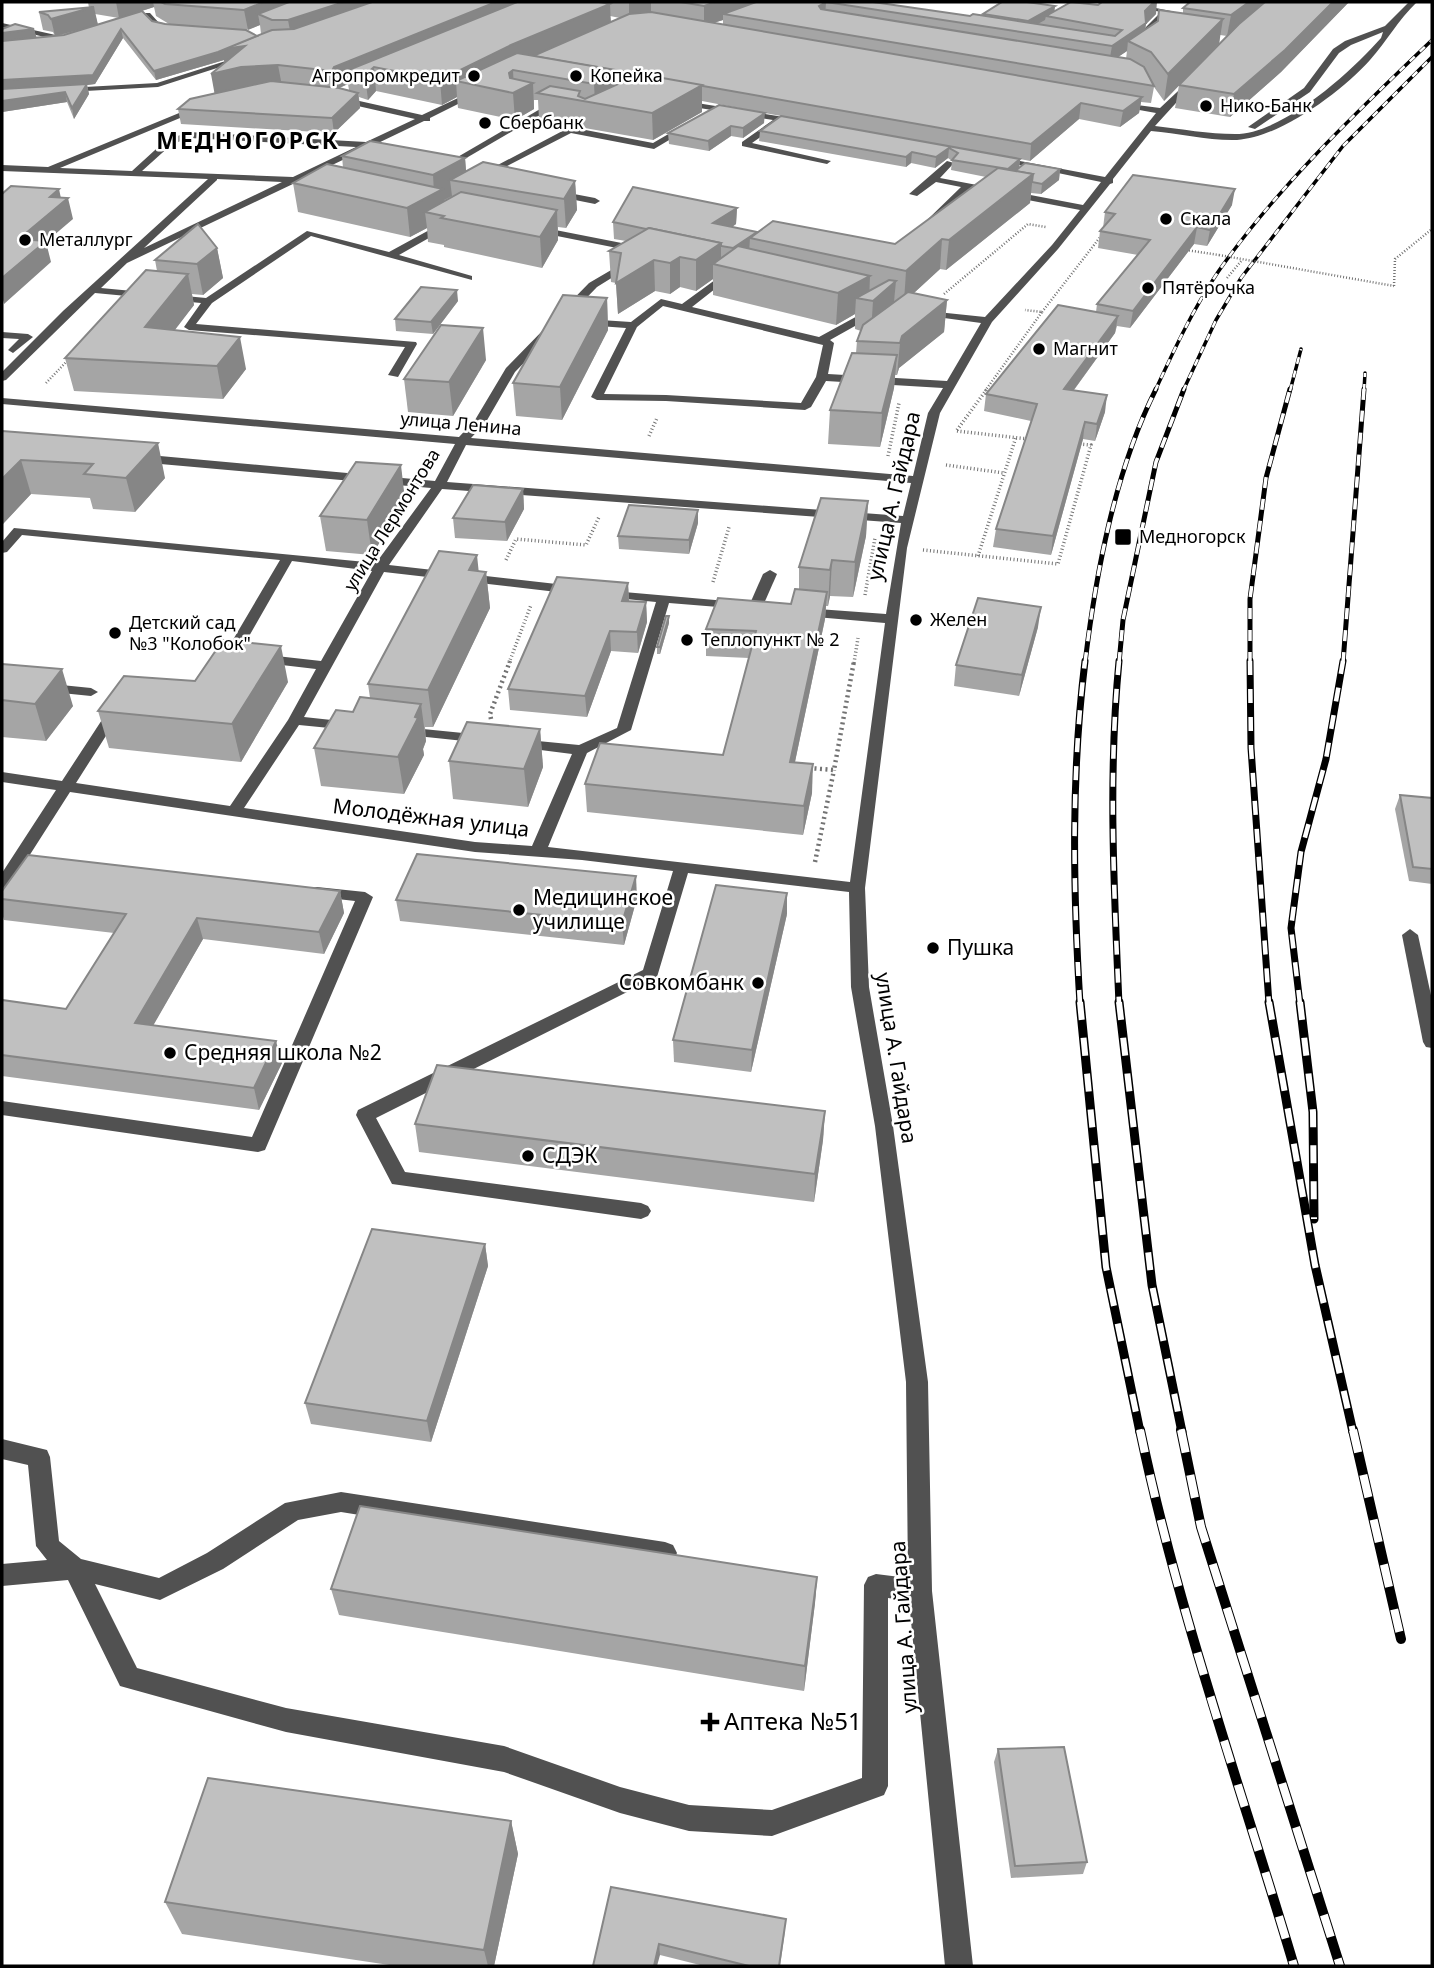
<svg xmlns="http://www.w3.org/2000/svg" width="1434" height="1968" font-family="'Noto Sans',sans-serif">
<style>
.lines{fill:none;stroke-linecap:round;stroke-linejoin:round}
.path-far2{stroke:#737373;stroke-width:2.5;stroke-dasharray:1 2;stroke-linecap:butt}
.path-far1{stroke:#737373;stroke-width:3.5;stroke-dasharray:1 2.5;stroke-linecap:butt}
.path{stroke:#737373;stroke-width:4.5;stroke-dasharray:2 3.5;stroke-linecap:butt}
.minor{fill:#515151;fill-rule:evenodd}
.rail-far4-casing{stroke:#000;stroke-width:3.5}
.rail-far3-casing{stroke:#000;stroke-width:5}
.rail-far2-casing{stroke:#000;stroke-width:7}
.rail-far1-casing{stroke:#000;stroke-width:9}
.rail-casing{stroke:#000;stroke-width:10}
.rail-far4{stroke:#fff;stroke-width:2.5;stroke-dasharray:7;stroke-linecap:butt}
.rail-far3{stroke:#fff;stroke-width:3.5;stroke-dasharray:11;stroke-linecap:butt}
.rail-far2{stroke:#fff;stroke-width:4.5;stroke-dasharray:14;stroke-linecap:butt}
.rail-far1{stroke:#fff;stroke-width:6;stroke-dasharray:18;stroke-linecap:butt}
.rail{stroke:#fff;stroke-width:8;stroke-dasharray:23;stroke-linecap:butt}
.path-bridge{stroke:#737373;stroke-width:2.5;stroke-dasharray:1 2;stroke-linecap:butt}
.wall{fill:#a5a5a5;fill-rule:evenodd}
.shaded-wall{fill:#868686}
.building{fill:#c0c0c0;stroke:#868686;stroke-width:2}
.poi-dot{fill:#000;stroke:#fff;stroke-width:2.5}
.labels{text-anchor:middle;stroke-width:5;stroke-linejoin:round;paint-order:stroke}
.far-poi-label{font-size:18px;fill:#000;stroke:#fff;text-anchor:start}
.far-street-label{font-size:18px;fill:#000;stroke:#fff}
.street-label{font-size:21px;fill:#000;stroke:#fff}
.poi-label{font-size:21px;fill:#000;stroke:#fff;text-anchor:start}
.far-district-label{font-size:23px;font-weight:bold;letter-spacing:2px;fill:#000;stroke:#fff}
.near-poi-label{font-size:24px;fill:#000;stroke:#fff;text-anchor:start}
</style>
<rect width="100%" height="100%" fill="#fff"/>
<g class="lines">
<g class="path-far2">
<path d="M1186,250L1219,255"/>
<path d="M1227,278L1242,260"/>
<path d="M1394,286L1395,259L1432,229"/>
<path d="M944,294L1028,224L1046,227"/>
<path d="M1042,312L1101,236"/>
<path d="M46,383L69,359"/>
<path d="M985,391L1042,312L1025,310"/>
</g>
<g class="path-far1">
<path d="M957,430L987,389"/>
<path d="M957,431L1028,439"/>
<path d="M649,436L657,418"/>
<path d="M888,456L899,403"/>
<path d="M946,465L1004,473"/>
<path d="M923,550L1058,564L1091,445L1079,444"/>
<path d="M978,556L1016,437"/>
<path d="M506,560L516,539L586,545L599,517"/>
<path d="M713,582L729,527"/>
<path d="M865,595L875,538"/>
<path d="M509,663L531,605"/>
<path d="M854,663L858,638"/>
</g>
<g class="path">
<path d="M491,719L490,714L510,661"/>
<path d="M809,768L834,770L854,661"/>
<path d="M815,862L834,770"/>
</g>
<g class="minor">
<path d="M1111,2H1125L1171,11L1152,29L1154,42L1146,46L1142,44L1146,41L1144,29L1161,12Z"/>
<path d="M1409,2H1417C1398,20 1387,41 1370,60C1341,92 1281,137 1237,140C1210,141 1178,133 1151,131L1113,179V183L1110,184L1058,249L992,322L940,413L907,548L865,888L869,987L893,1126L928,1382L932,1591L973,1966H945L909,1601L888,1598V1786L884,1795L772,1836L689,1831L620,1813L504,1772L286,1732L120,1686L68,1580L2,1586V1564L47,1560L36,1546L28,1465L2,1459V1439L47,1450L50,1457L59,1541L81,1559L159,1578L207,1553L285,1503L341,1492L665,1542L673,1545L677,1553L673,1561L665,1564L341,1512L298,1520L223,1569L160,1600L95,1584L137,1668L286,1708L504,1746L620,1787L689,1805L772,1810L862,1778L864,1585L868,1577L876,1574L908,1578L906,1382L875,1126L851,987L849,892L688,873L657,977L376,1118L405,1172L641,1203L648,1206L651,1211L648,1216L641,1219L392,1184L356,1115L358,1110L643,970L673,871L582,860L475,852L70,792L8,889L2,890V873L56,790L2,782V772L62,781L111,706L116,705L123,709L76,783L230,806L288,720L316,669L231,659L224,655L280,560L22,535L7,552L2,553V542L14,528L376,563L431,488L138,462L132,458L138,454L435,481L455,444L2,404V398L459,437L475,420L506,368L589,283L630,259L635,262L634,264L597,287L515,372L486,422L471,438L913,476L928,413L943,388L826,381L811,407L805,410L666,401L597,400L591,397L626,328L585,325L580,322L585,319L631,322L661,299L682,304L730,269L734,270V274L692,307L819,337L872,308H880V312L830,340L834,343L828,374L947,381L981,323L922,315L917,312L918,310L985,317L1052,245L1080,210L970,189L931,226H925V222L961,187L936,182L917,196L909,194L947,161L954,163L940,178L1083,205L1101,182L995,160L999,157L1105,177L1156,113L1117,106L1114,102L1160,108L1193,77L1196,81L1155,126C1181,129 1209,134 1235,134C1283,134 1351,72 1381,38L1383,32L1351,45L1339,53L1310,92L1255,129L1248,127L1304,88L1333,49L1345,41L1385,26ZM663,306L823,345L816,377L801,403L666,395L604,394L637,327ZM466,445L911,483L903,516L447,482ZM442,489L901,523L886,614L804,608L797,612L804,616L885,623L850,882L548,847L587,753L631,730L669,603L743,609L745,606L738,602L601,590V596L606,597L656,602L617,728L579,745L517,739L510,743L517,747L572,754L532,846L475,842L244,808L299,725L350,730L357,726L350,722L304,717L384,572L574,594L581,590L574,586L389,565ZM292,561L372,571L321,661L240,652Z"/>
<path d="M144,13H150L160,24L178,30L174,32L154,28Z"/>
<path d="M2,23L69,38L70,40L66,42L2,27Z"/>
<path d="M238,57L245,59L158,87L67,92L63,90L67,88L157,83Z"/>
<path d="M475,90L482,92L430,118V121H424L303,179L322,183V187L295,183L127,263L101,288L206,298L307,231L389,252L444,222H450V226L399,255L472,276V280L311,236L212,303L196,324L416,342L417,344L398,377L388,375L405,347L189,330L184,327L201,303L95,293L6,380L2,381V372L63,311L208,179L2,171V165L48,167L201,104L204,108L60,168L132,171L166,140L189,132L366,142L415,119L349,104L339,100L338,93H344L355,100L422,115ZM190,138L356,147L293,177L142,171L172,144ZM217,179L282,182L144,248L217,180Z"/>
<path d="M678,100L802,120L799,125L782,122L752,143L831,161L827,164L742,146V142L773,120L675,104Z"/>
<path d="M547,105L554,107L444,171L437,169Z"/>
<path d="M684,125L691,127L654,149L571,133L484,178L477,176L570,127L653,143Z"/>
<path d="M553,190L595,198L600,201L595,204L550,195V191Z"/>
<path d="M535,226L642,247L647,250L642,253L532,231V227Z"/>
<path d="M2,332L28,334L33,337L13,353L8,350L19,339L2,338Z"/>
<path d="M770,570L777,574L762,608L760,611H750L748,608L763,574Z"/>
<path d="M2,679L91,688L98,692L91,696L2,687Z"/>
<path d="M403,727L483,735L490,739L483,743L398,734L396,731L398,728Z"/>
<path d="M317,887L365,892L373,897L265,1150L258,1152L2,1115V1101L252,1137L355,901L311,896L309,892L311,888Z"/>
<path d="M1410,929L1418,935L1432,1000V1048L1426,1047L1423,1042L1402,935Z"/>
</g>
<g class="rail-far4-casing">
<g id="rail-far4">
<path d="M1155,391C1174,350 1193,309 1218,272C1278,186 1356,113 1432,40"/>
<path d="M1183,391L1216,320L1241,278L1343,146L1432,57"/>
<path d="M1290,391L1301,349"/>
<path d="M1364,391L1365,373"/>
</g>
</g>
<g class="rail-far3-casing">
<g id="rail-far3">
<path d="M1085,663C1096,572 1115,471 1156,389"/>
<path d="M1119,663L1123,620L1156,462L1184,389"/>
<path d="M1250,663V599L1266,478L1290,389"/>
<path d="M1343,663L1364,389"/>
</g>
</g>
<g class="rail-far2-casing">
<g id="rail-far2">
<path d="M1119,661C1108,775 1114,889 1119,1004"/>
<path d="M1250,661L1251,748L1269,1004"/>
<path d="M1080,1004C1073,889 1071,775 1085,661"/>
<path d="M1300,1004L1291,928L1301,852L1326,759L1343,661"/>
</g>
</g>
<g class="rail-far1-casing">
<g id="rail-far1">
<path d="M1080,1002L1106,1267L1140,1432"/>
<path d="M1119,1002L1152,1285L1182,1432"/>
<path d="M1269,1002L1315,1265L1353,1432"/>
<path d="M1300,1002L1313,1112L1314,1219"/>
</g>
</g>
<g class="rail-casing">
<g id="rail">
<path d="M1140,1430C1178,1612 1241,1788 1294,1966"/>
<path d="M1181,1430L1201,1527L1340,1966"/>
<path d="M1353,1430L1401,1639"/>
</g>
</g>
<use href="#rail-far4" class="rail-far4"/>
<use href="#rail-far3" class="rail-far3"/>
<use href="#rail-far2" class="rail-far2"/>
<use href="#rail-far1" class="rail-far1"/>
<use href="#rail" class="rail"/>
<path class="path-bridge" d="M1219,255L1394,286"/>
</g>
<g class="wall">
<path d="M88,2H873L970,16L983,15V14L1055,6L1054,11L1156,14L1146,24L1145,30L1157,22L1159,10L1183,13V8L1190,2H1349L1281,72L1230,117L1175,108L1179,85L1227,36L1220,35L1219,44L1164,101L1154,87L1151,103L1141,102L1139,113L1120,127L1079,119L1030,161L1020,159L1019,168L1060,169L1059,180L1041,194L1031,193L1030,203L946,270L940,269L914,293L947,300L944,332L899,368L897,375H895L894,388L880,447L828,444L830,410L856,353L857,341L861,331L855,329V314L836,325L713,295V279L696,291L680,287L670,294L655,291L618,314L616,283L611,282L609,251L626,241L614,239L613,222L737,208L736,224L732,227L757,232V233L895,244L986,177L951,170L952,161L948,158L935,168L911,163L906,167L759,141L760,131L781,116L702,101V112L653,140L539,120L538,100H534V109L515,120L458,108L457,97L442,105L376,91L368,100L359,97L360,108L334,133L181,124L178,109L214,94L225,63L224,60L156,80L123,38L95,84L87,85L89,94L74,119L67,102L2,112L34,29L36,38L55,36L53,32L43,30L39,12L89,8ZM154,7L156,16L169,24L152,21L142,11ZM95,14L119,18L98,25ZM610,16L620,18L611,22ZM723,20V25L713,23ZM260,25L261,34L257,36L246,30ZM92,27L64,35L58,36ZM1127,51L1126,59L1118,57ZM348,84L349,90L339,88Z"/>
<path d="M719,105L764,123L743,138L731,136L709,151L669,144L668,133Z"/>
<path d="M342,156L465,158L466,171L575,181L577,210L566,228L558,227V240L542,268L444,247V245L428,242L427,228L410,237L298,212L293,183L343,168Z"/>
<path d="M1232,205L1207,246L1194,244L1130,328L1117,326L1115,333L1074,390L1105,412L1095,441L1083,439L1051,555L993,547L996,529L1031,421L984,411L986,394L1096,312L1097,304L1138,255L1098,248L1100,231L1103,228L1105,212Z"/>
<path d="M217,248L223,278L203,295L192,294L194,305L174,330L246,369L223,399L74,391L65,358L157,271L155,260Z"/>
<path d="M607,298L608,330L562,420L516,416L513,383Z"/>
<path d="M458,301L433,334L396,331L395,319Z"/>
<path d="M486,360L453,416L408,412L404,379Z"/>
<path d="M2,431L165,478L135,512L93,509L90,498L31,494L2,525Z"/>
<path d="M523,489L524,509L507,541L455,538L453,518Z"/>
<path d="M405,500L372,555L326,551L320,516Z"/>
<path d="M868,501L866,536L853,597L830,596L828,606H826L825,619L795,762L812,793L803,835L587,812L585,784L723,755L749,658L706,656V629L791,604L799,590V567Z"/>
<path d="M698,523L689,554L619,549L618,536Z"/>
<path d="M479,571L486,572L490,608L433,727H425L426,741L423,749L424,755L404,794L321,786L314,748L370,698L368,684Z"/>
<path d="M628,583L629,601L646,602L647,622L638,653L611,651L587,717L510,710L508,689Z"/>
<path d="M669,616V623L660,654H657V647Z"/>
<path d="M1038,627L1019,696L954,686L956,665Z"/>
<path d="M2,664L73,706L46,741L2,737Z"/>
<path d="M288,682L241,762L109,748L98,711Z"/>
<path d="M540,729L543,767L528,807L453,799L449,761Z"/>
<path d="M1400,795L1432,798V884L1409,881L1395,809Z"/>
<path d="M2,891H340L344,913L324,954L203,939L153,1025L282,1063L259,1110L2,1076V1000L66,1009L114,933L4,920L2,913Z"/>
<path d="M637,898L624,945L400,921L396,900Z"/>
<path d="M787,914L751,1072L674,1062L673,1040Z"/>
<path d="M825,1111L823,1140L814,1202L419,1152L415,1124Z"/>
<path d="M485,1244L488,1266L431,1442L311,1424L305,1403Z"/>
<path d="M817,1577L815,1603L804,1691L339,1615L331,1589Z"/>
<path d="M998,1749L1087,1862L1083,1874L1011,1878L994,1762Z"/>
<path d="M511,1821L518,1854L494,1966H396L182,1934L165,1902Z"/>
<path d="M611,1887L785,1931L780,1966H704L660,1955Z"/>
</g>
<g class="shaded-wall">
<path d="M116,2H153L154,7L119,18Z"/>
<path d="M264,2H318L258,14L260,25L248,30L244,10Z"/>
<path d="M344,2H406L292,41L288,20Z"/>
<path d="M496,2H522L374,67L376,91L368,100L365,75L346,71L348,84L337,89L335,93L332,71L334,67Z"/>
<path d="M629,2H651V17L629,19Z"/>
<path d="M716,2H771L723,14V20L704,26V6Z"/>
<path d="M826,2L825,18L819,6Z"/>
<path d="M1154,2H1157L1156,14L1146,24L1143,40L1128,41L1127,51L1109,63L1112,46Z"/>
<path d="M1249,2H1272L1227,36L1231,15Z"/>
<path d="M1333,2H1349L1281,72L1230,117L1234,94Z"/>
<path d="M610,4L611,26L540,57L456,81L457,97L442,105L440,80L511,45Z"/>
<path d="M1055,6L1054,15L1046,16L1045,20L1027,30L1028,21Z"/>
<path d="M94,7L98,25L55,36L51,19Z"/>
<path d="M1223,19L1219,44L1164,101L1168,74Z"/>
<path d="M34,29L37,39L2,42V33Z"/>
<path d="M121,29L123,38L95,84L87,85L89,94L74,119L72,108L86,85L2,90V80Z"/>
<path d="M259,36L278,65L282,86L215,96L211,74L226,71L224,60L156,80L154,71L223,49Z"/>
<path d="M513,70L514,92L533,83L534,109L515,120L513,93L509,73Z"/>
<path d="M621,71L622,97L595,103L594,84Z"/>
<path d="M702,85V112L653,140L652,113Z"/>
<path d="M65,92L67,102L2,112V101Z"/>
<path d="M358,93L360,108L334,133L332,118Z"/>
<path d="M1142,97L1139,113L1120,127L1123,111Z"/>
<path d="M1081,103L1079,119L1030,161L1031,144Z"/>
<path d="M765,113L764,123L743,138V128Z"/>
<path d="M731,126V136L709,151L708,141Z"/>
<path d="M949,148L948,158L935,168L936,157Z"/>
<path d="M912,152L911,163L906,167V157Z"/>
<path d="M465,158L467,183L450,180L452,196L444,200L446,218L444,216L425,212L427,228L410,237L407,208L434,193L433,175Z"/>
<path d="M1020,159L1019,170L1010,177L1007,170Z"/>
<path d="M1060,169L1059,180L1041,194L1042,184Z"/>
<path d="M1033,174L1030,203L946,270L949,240Z"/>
<path d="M575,181L577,210L566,228L564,199Z"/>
<path d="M59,189L62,203L68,198L73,219L46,242L51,262L4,304L2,296V278L19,239L50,197Z"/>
<path d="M1235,189L1232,205L1207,246L1210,230Z"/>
<path d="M737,208L736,224L713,240V223Z"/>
<path d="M557,210L558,240L542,268L540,237Z"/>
<path d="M1197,227L1194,244L1130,328L1133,311Z"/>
<path d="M757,232V240L750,238L749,253L732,265L733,248Z"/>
<path d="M942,239L940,269L904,302L906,271Z"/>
<path d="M721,243V266L713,264V279L696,291V260Z"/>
<path d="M217,248L223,278L203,295L197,264Z"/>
<path d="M680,257V287L670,294V263Z"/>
<path d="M654,260L655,291L618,314L616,283Z"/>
<path d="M188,274L194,305L152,360L145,327Z"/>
<path d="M870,276L869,301L856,298L855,314L836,325L838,293Z"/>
<path d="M896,281L893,312L871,333L873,301Z"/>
<path d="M457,290L458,301L433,334L431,322Z"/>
<path d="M607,298L608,330L562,420L560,387Z"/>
<path d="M947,300L944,332L899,368L897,375L900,343L902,336Z"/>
<path d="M1118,316L1115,333L1062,406L1064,389Z"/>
<path d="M483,328L486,360L453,416L449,382Z"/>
<path d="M240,337L246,369L223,399L217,366Z"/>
<path d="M897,355L894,388L880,447L882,413Z"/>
<path d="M1107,395L1105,412L1095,441L1097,424Z"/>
<path d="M1085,422L1083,439L1051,555L1053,536Z"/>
<path d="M158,443L165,478L135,512L126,478Z"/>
<path d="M21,460L31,494L2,525V479Z"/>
<path d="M401,465L405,500L372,555L367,520Z"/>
<path d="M523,489L524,509L507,541L505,522Z"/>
<path d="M868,501L866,536L853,597L855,562Z"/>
<path d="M698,510V523L689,554V540Z"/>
<path d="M477,555L480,584L486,572L490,608L433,727L428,690L469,570Z"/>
<path d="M832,560L830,596L828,606L830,570Z"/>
<path d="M628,583L629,603L622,601Z"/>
<path d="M827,592L825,619L789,790L790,762Z"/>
<path d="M646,602L647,622L638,653L637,632Z"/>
<path d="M1041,607L1038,627L1019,696L1022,675Z"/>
<path d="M669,616V623L660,654V647Z"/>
<path d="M610,631L611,651L587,717L585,696Z"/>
<path d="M281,646L288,682L241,762L232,724Z"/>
<path d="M62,669L73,706L46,741L35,704Z"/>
<path d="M421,704L426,741L423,749L424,755L404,794L398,757Z"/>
<path d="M540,729L543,767L528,807L524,769Z"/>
<path d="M813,764L812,793L803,835L804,806Z"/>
<path d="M636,876L637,898L624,945L622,923Z"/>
<path d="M340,891L344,913L324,954L319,932Z"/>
<path d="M787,893V914L751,1072L752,1050Z"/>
<path d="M197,918L203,939L142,1045L135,1023Z"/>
<path d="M276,1041L282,1063L259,1110L254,1088Z"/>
<path d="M825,1111L823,1140L814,1202L815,1174Z"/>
<path d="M485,1244L488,1266L431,1442L427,1421Z"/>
<path d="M817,1577L815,1603L804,1691L805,1666Z"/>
<path d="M511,1821L518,1854L494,1966H488L484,1950Z"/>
<path d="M659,1944L660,1955L657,1966H654Z"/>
</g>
<g class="building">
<path d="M161,2H264L244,10L165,4Z"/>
<path d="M289,2H344L288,20H272L258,14Z"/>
<path d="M372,2H496L334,67L332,71L278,65L241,67L211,74L245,46L223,49L272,30L294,29Z"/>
<path d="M517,2H599L610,4L511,45L440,80L374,67L365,75L346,71Z"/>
<path d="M680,2H716L704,6Z"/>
<path d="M756,2H873L970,16L973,14L1115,36L1122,30L1046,16L1071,2L1098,5L1102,2H1154L1145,11L1146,23L1112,46L826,2L819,6L821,9L1130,59L1144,67L1154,86L723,14Z"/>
<path d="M1002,2H1027L1055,6L1028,21L983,14Z"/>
<path d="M1190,2H1249L1231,15L1183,8Z"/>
<path d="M1265,2H1333L1285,50L1234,94L1179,85L1239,24Z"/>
<path d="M94,7L51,19L48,15L39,12Z"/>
<path d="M1159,10L1223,19L1168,74L1151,52L1128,41L1158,21Z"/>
<path d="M142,11L152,21L165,24L246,30L257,36L218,52L154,71L121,29L93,75L2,80V41L64,35Z"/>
<path d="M651,12L1142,97L1123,111L1081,103L1031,144L533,56L629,14Z"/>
<path d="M15,24L34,29L2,33V29Z"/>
<path d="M517,53L621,71L594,84L513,70L509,73L510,78L533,83L513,93L456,81Z"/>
<path d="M640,74L702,85L652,113L537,93L550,86L580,91L578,96L585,99Z"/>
<path d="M271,81L339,88L358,93L332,118L178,109L190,99Z"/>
<path d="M87,84L72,108L65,92L2,101V89Z"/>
<path d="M719,105L765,113L743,128L731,126L708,141L668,133Z"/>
<path d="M781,116L1020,159L1008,169L952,160L958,153L949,148L936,157L912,152L906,157L760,131Z"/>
<path d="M370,141L465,158L433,175L342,156Z"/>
<path d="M483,162L575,181L564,199L450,180Z"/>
<path d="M1025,163L1060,169L1042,184L1032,182L1033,174L1015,171Z"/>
<path d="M327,164L443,189L407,208L293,183Z"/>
<path d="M998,168L1033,174L949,240L942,239L906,271L750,238L773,221L895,244Z"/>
<path d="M1133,175L1235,189L1210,230L1197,227L1133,311L1097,304L1150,240L1100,231L1115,214L1105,212Z"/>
<path d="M11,186L59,189L50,197L68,198L19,239L46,241L2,278V194Z"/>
<path d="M633,187L737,208L713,223L757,232L733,248L721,246V243L649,228L646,229L613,222Z"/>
<path d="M461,192L557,210L540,237L441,218L444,216L425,212Z"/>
<path d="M198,224L217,248L197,264L155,260Z"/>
<path d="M649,228L721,243L696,260L680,257L670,263L654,260L616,283L621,253L609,251Z"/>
<path d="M738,246L870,276L838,293L713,264Z"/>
<path d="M146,270L188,274L145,327L240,337L217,366L65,358Z"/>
<path d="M889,280L896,281L873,301L856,298Z"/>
<path d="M421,287L457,290L431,322L395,319Z"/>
<path d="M908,292L947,300L902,336L900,343L857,341L863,325Z"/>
<path d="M563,295L607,298L560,387L513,383Z"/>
<path d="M1058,305L1118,316L1064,389L1107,395L1097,424L1085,422L1053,536L996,529L1037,404L986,394Z"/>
<path d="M441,325L483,328L449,382L404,379Z"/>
<path d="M852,353L897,355L882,413L830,410Z"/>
<path d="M2,431L158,443L126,478L84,474L93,464L21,460L2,479Z"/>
<path d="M356,462L401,465L367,520L320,516Z"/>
<path d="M473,485L523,489L505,522L453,518Z"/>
<path d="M821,498L868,501L855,562L832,560L830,570L799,567Z"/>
<path d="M629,505L698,510L689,540L618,536Z"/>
<path d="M439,551L477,555L469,570L486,572L428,690L368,684Z"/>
<path d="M557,577L628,583L622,601L646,602L637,632L610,631L585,696L508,689Z"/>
<path d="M795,589L827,592L790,762L813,764L804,806L585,784L600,743L723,755L756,631L706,629L718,598L791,604Z"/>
<path d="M978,598L1041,607L1022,675L956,665Z"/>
<path d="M666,616H669L660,647H657Z"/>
<path d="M223,640L281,646L232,724L98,711L124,676L195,681Z"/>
<path d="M2,664L62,669L35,704L2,700Z"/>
<path d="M360,697L421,704L415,717L418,718L398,757L314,748L336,710L353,712Z"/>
<path d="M467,722L540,729L524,769L449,761Z"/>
<path d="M1400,795L1432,798V869L1413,867Z"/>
<path d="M417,854L636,876L622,923L396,900Z"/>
<path d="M28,855L340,891L319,932L197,918L135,1023L276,1041L254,1088L2,1055V1000L66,1009L126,914L2,899V891Z"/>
<path d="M716,885L787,893L752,1050L673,1040Z"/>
<path d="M437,1065L825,1111L815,1174L415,1124Z"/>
<path d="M372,1229L485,1244L427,1421L305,1403Z"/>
<path d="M360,1506L817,1577L805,1666L331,1589Z"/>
<path d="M1064,1747L1087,1862L1015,1866L998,1749Z"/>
<path d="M208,1778L511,1821L484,1950L165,1902Z"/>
<path d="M611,1887L786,1919L779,1966H749L659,1944L654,1966H593Z"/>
</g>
<g class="poi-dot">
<circle cx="474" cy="76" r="7"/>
<circle cx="576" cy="76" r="7"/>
<circle cx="1206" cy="106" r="7"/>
<circle cx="485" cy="123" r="7"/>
<circle cx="1166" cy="219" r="7"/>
<circle cx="25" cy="240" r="7"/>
<circle cx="1148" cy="288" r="7"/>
<circle cx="1039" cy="349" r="7"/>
<rect x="1114" y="528" width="18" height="18" rx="3.5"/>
<circle cx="916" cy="620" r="7"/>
<circle cx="115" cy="633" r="7"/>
<circle cx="687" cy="640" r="7"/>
<circle cx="519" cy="910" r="7"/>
<circle cx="933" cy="948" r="7"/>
<circle cx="758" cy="983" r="7"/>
<circle cx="170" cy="1053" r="7"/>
<circle cx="528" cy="1156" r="7"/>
<path d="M706.5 1711.5h7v7h7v7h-7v7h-7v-7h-7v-7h7z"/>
</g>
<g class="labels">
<g class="far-poi-label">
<text x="460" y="82" text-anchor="end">Агропромкредит</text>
<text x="590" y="82">Копейка</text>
<text x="1220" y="112">Нико-Банк</text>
<text x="499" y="129">Сбербанк</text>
<text x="1180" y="225">Скала</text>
<text x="39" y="246">Металлург</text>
<text x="1162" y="294">Пятёрочка</text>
<text x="1053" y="355">Магнит</text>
<text x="1139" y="543">Медногорск</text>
<text x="930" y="626">Желен</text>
<text x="129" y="629">Детский сад<tspan x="129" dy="21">№3 "Колобок"</tspan></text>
<text x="701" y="646">Теплопункт № 2</text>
</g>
<g class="far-street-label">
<text transform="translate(461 424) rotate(5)" y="6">улица Ленина</text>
<text transform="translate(392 520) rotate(-58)" y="6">улица Лермонтова</text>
</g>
<g class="street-label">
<text transform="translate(894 496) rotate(-77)" y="7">улица А. Гайдара</text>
<text transform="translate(431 818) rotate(7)" y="7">Молодёжная улица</text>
<text transform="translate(896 1058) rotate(81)" y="7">улица А. Гайдара</text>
<text transform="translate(904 1627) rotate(-94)" y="7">улица А. Гайдара</text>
</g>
<g class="poi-label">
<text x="533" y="905">Медицинское<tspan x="533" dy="24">училище</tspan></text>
<text x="947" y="955">Пушка</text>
<text x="744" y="990" text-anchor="end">Совкомбанк</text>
<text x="184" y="1060">Средняя школа №2</text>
<text x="542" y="1163">СДЭК</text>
</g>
<g class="far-district-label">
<text x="248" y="149">МЕДНОГОРСК</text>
</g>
<g class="near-poi-label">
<text x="724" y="1730">Аптека №51</text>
</g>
</g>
<rect width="1434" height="1968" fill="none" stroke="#000000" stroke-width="7"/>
</svg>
